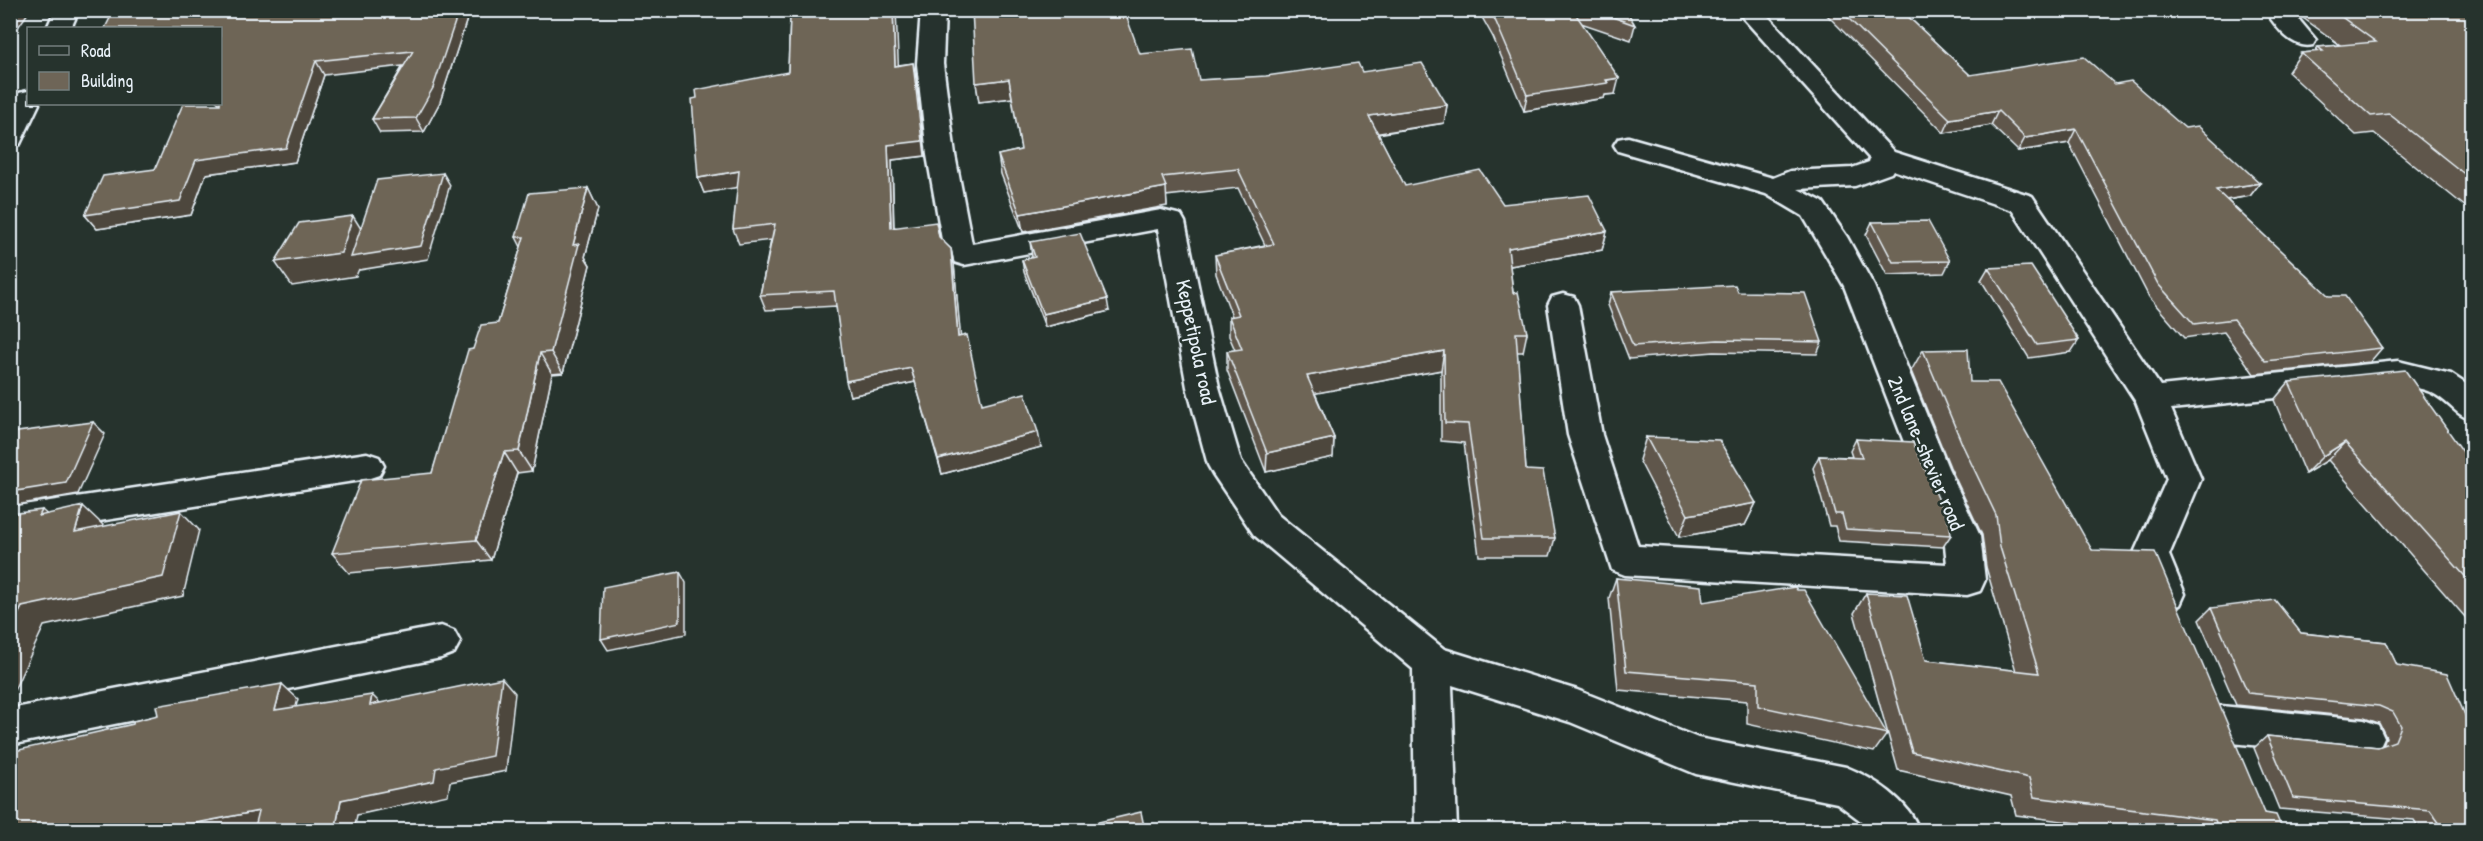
<svg xmlns="http://www.w3.org/2000/svg" width="2483" height="841" font-family="'Patrick Hand',sans-serif">
<style>
.lines{fill:none;stroke-linecap:round;stroke-linejoin:round}
.minor-casing{stroke:#e8f1f8;stroke-width:5}
.minor{fill:#26332d;fill-rule:evenodd}
.wall{fill:#5f574b;stroke:#e8f1f8;stroke-width:1.5}
.shaded-wall{fill:#4d473d;stroke:#e8f1f8;stroke-width:1.5}
.building{fill:#6e6557;stroke:#e8f1f8;stroke-width:1.5}
.labels{text-anchor:middle;stroke-width:5;stroke-linejoin:round;paint-order:stroke}
.street-label{font-size:21px;fill:#e8f1f8;stroke:#26332d}
</style>
<rect width="100%" height="100%" fill="#26332d"/>
<filter id="ink" filterUnits="userSpaceOnUse"><feTurbulence type="fractalNoise" baseFrequency=".0167" numOctaves="2"/><feDisplacementMap in="SourceGraphic" scale="12" xChannelSelector="R" yChannelSelector="G"/><feConvolveMatrix kernelMatrix="1 2 1 2 8 2 1 2 1" color-interpolation-filters="sRGB"/></filter>
<g filter="url(#ink)">
<g class="lines">
<g class="minor-casing">
<g id="minor">
<path d="M55,10H79L71,28H47Z"/>
<path d="M921,10H945L943,64L955,155L972,244L1161,210L1181,215L1185,222L1219,387L1241,461L1278,515L1444,649L1577,690L1698,738L1846,767C1874,778 1909,801 1919,830H1871L1861,821L1837,803L1696,774L1570,722L1452,685L1457,830H1415L1413,669L1254,535L1213,474L1208,465L1187,387L1158,229L964,265L954,262L944,251L927,155L917,64Z"/>
<path d="M1736,10H1762L1894,152L2032,196L2160,386L2398,361L2451,374L2472,388V420C2457,416 2450,403 2436,395C2425,388 2411,387 2398,385L2171,409L2201,479L2169,555L2185,594L2180,605L2167,609L2154,605L2133,555L2167,479L2136,402L2012,210L1893,170L1891,173L1855,186L1798,189L1823,202L1847,237L1874,286L1948,468L1980,536L1985,580L1980,591L1967,595L1625,575L1612,570L1568,435L1548,305L1552,297L1563,294L1574,297L1578,305L1602,435L1638,546L1947,564L1944,536L1914,468L1844,286L1803,216L1766,194L1618,151L1614,145L1618,139L1628,137L1773,178L1790,171L1852,168L1869,162L1870,159Z"/>
<path d="M2265,10H2291L2316,40L2313,45C2292,50 2276,27 2265,10Z"/>
<path d="M28,91V104H39L20,144L10,146V108L19,93Z"/>
<path d="M367,453L379,457L384,466L379,475L367,479L10,535V507Z"/>
<path d="M441,626L454,631L460,642L454,653L441,658L10,745V709Z"/>
<path d="M2221,706L2364,720L2378,725L2384,738L2378,751L2364,756L2221,742L2207,737L2201,724L2207,711Z"/>
</g>
</g>
<use href="#minor" class="minor"/>
</g>
<g class="wall">
<path d="M114,10H512L468,16L440,102L424,132L380,133L372,119L403,66L324,75L295,162L206,174L191,215L97,229L85,215L155,169L220,104Z"/>
<path d="M1478,10H1626L1635,25L1631,40L1581,23L1615,94L1605,95L1604,98L1524,111L1493,37Z"/>
<path d="M1824,10H1901L1970,75L2115,84L2185,128L2260,183L2250,196L2227,200L2382,348L2370,362L2254,374L2224,332L2184,338L2149,297L2069,143L2018,151L1991,125L1944,133L1824,12Z"/>
<path d="M2296,10H2472V212L2374,133L2356,135L2288,72L2301,53L2314,52L2318,47L2340,45L2299,15Z"/>
<path d="M790,16L898,65L913,63L916,78L925,156L892,160L894,227L939,238L951,249L954,264L960,336L982,404L1041,447L942,474L915,382L850,396L836,306L766,310L760,295L771,240L739,244L733,229L738,187L704,193L698,178L788,72Z"/>
<path d="M1140,54L1199,80L1362,72L1447,105L1444,123L1378,134L1405,186L1503,204L1607,231L1602,250L1510,266L1513,293L1527,333L1523,352H1517L1526,470L1555,538L1550,556H1479L1464,443L1441,441V370L1315,393L1334,438L1333,457L1266,472L1227,370V351L1235,350L1229,336V317L1232,316L1216,274L1215,255L1265,245L1238,188L1166,196L1167,206L1023,232L1001,174L998,155L1021,150L1012,98L979,102L976,83Z"/>
<path d="M588,188L598,209L585,257L590,265L563,373L552,374L532,471L517,473L491,560L349,573L332,553L432,473L473,349L498,323L521,247L516,237Z"/>
<path d="M1872,222L1950,261L1944,273L1887,275L1866,235Z"/>
<path d="M1030,242L1109,311L1045,327L1024,272L1022,260L1032,257Z"/>
<path d="M1988,268L2079,340L2071,352L2029,358L1981,280Z"/>
<path d="M1611,292H1738L1822,342L1817,354L1714,352L1629,359L1608,305Z"/>
<path d="M1923,350L1970,382L2092,550L2265,813L2283,831H2139L2016,815L2011,796L1898,770L1854,613L1866,593L1926,660L2016,671L1986,567L1982,535L1950,467L1911,371Z"/>
<path d="M2289,382L2466,456H2472V625L2328,460L2305,474L2274,400Z"/>
<path d="M1646,437L1756,503L1745,525L1679,537L1639,460Z"/>
<path d="M1856,439L1951,535L1943,547L1839,541L1835,526H1829L1813,468L1819,456L1852,457L1850,451Z"/>
<path d="M1616,578L1703,602L1887,734L1874,752L1747,724V701L1618,690L1609,598Z"/>
<path d="M2211,608L2301,633L2386,642L2472,831H2421L2414,820L2279,809L2254,748L2267,736L2378,747L2383,746L2386,737L2379,723L2364,718L2236,705L2199,620Z"/>
</g>
<g class="shaded-wall">
<path d="M12,10H30L10,39V13Z"/>
<path d="M459,10H512L468,16L440,102L424,132L416,118Z"/>
<path d="M893,10H896L899,81L895,66Z"/>
<path d="M316,61L324,75L295,162L206,174L191,215L97,229L85,215L196,160Z"/>
<path d="M913,63L916,78L925,156L892,160L894,243L891,228L888,145Z"/>
<path d="M1619,78L1615,94L1605,95L1604,98L1524,111L1527,95Z"/>
<path d="M1009,79L1012,98L979,102L976,83Z"/>
<path d="M1447,105L1444,123L1367,135L1369,116Z"/>
<path d="M1998,111L1991,125L1944,133L1950,119Z"/>
<path d="M2076,129L2069,143L2018,151L2025,138Z"/>
<path d="M739,171L745,186L704,193L698,178Z"/>
<path d="M443,173L450,185L428,259L359,270V269L356,276L292,286L275,262L353,216L368,240Z"/>
<path d="M2260,183L2250,196L2207,203L2216,190Z"/>
<path d="M1166,187L1167,206L1023,232L1020,214Z"/>
<path d="M588,188L598,209L585,257L590,265L563,373L551,352L573,245Z"/>
<path d="M1607,231L1602,250L1504,267L1508,248Z"/>
<path d="M951,249L954,264L962,352L958,337Z"/>
<path d="M1107,299L1109,311L1045,327L1043,314Z"/>
<path d="M1444,351L1441,370L1306,395L1307,376Z"/>
<path d="M540,353L552,374L532,471L519,451Z"/>
<path d="M911,368L915,382L850,396L846,381Z"/>
<path d="M93,422L105,434L78,494L10,506V492Z"/>
<path d="M1038,432L1041,447L942,474L938,459Z"/>
<path d="M1334,438L1333,457L1266,472L1267,453Z"/>
<path d="M2345,442L2328,460L2305,474L2323,456Z"/>
<path d="M504,452L517,473L491,560L476,540Z"/>
<path d="M1756,503L1745,525L1679,537L1688,515Z"/>
<path d="M83,506L103,525L96,551L75,532Z"/>
<path d="M42,510L63,529L39,516Z"/>
<path d="M181,511L199,530L183,596L44,626L10,699V630L22,607Z"/>
<path d="M680,572L686,583V634L608,650L601,639Z"/>
<path d="M502,678L515,693L506,771L450,782L448,795L357,815L354,831H335L341,800L436,768Z"/>
<path d="M282,684L298,699L291,725L275,710Z"/>
<path d="M372,695L387,710L370,705Z"/>
<path d="M259,811L277,825L249,831H155Z"/>
</g>
<g class="building">
<path d="M114,10H459L433,88L416,118L372,119L413,51L316,61L286,148L196,160L180,201L85,215L103,176L155,169L183,104H220V28H105Z"/>
<path d="M789,10H893L895,66L913,63L922,141L888,145L891,228L936,222L939,237L951,249L958,337L967,335L982,404L1025,393L1038,432L938,459L911,368L846,381L834,291L760,295L775,224L733,229L739,171L698,178L692,99L697,98L696,90L788,72L790,16Z"/>
<path d="M972,10H1124L1140,54L1192,49L1199,80L1266,76L1358,63L1362,72L1422,63L1447,105L1369,116L1405,186L1480,170L1503,204L1589,195L1607,231L1508,248L1513,293L1518,292L1527,333H1516L1526,470L1543,471L1555,538H1484L1468,424L1445,423L1444,351L1307,376L1334,438L1267,453L1227,351L1242,349L1229,317L1239,315L1215,255L1274,244L1238,169L1162,177L1166,187L1020,214L998,155L1021,150L1009,79L976,83Z"/>
<path d="M1489,10H1573L1619,78L1606,80L1608,83L1527,95L1496,22Z"/>
<path d="M1593,10H1626L1635,25Z"/>
<path d="M1840,10H1901L1970,75L2084,57L2115,84L2131,81L2185,128L2198,126L2260,183L2216,190L2329,296H2345L2382,348L2265,361L2234,319L2194,324L2158,284L2076,129L2025,138L1998,111L1950,119Z"/>
<path d="M2332,10H2472V180L2389,114L2371,116L2301,53L2323,51L2318,47L2376,42Z"/>
<path d="M443,173L421,246L351,257L377,180Z"/>
<path d="M588,188L573,245L579,244L551,352L540,353L519,451L504,452L476,540L332,553L361,480L432,473L468,350L473,349L481,325L498,323L524,237H516L529,193Z"/>
<path d="M353,216L341,253L275,262L299,223Z"/>
<path d="M1928,221L1950,261L1893,262L1872,222Z"/>
<path d="M1080,233L1107,299L1043,314L1022,260L1035,257L1030,242Z"/>
<path d="M2031,266L2079,340L2037,345L1988,268Z"/>
<path d="M1735,285L1738,292L1805,293L1822,342L1718,340L1633,346L1611,292Z"/>
<path d="M1968,349L1970,382H1998L2092,550L2155,552L2265,813L2276,815L2283,831H2219L2215,820L2034,797L2029,778L1912,752L1866,593L1907,595L1926,660L2039,673L2000,547L1996,515L1963,446L1923,350Z"/>
<path d="M2405,370L2466,456H2472V584L2345,442L2323,456L2289,382Z"/>
<path d="M93,422L66,483L10,492V433Z"/>
<path d="M1646,437L1719,440L1756,503L1688,515Z"/>
<path d="M1856,439L1913,442L1950,525L1951,535L1846,529L1842,514H1835L1819,456L1862,458Z"/>
<path d="M83,506L75,532L181,511L163,577L22,607L10,630V514L42,510L39,516Z"/>
<path d="M680,572V622L601,639L603,587Z"/>
<path d="M1616,578L1701,586L1703,602L1795,587L1797,590H1804L1887,734L1758,706V682L1626,671Z"/>
<path d="M2275,600L2301,633L2386,642L2397,665L2447,674L2472,731V831H2445L2430,810L2293,798L2267,736L2378,747L2395,741L2401,726L2393,712L2379,706L2248,693L2211,608Z"/>
<path d="M502,678L492,756L436,768L434,781L341,800L335,831H254L259,811L155,831H10V752L133,724L134,721L158,715L156,706L282,684L275,710L372,695L370,705Z"/>
<path d="M1141,812L1145,831H1061Z"/>
</g>
</g>
<g class="labels">
<g class="street-label">
<text transform="translate(1196 342) rotate(78)" y="7">Keppetipola road</text>
<text transform="translate(1926 453) rotate(67)" y="7">2nd lane-shevier road</text>
</g>
</g>
<rect width="2483" height="841" fill="none" stroke="#26332d" stroke-width="36"/>
<rect x="18" y="18" width="2447" height="805" fill="none" stroke="#e8f1f8" stroke-width="2" filter="url(#ink)"/>
<rect x="27" y="27" width="195" height="78" fill="#26332d" stroke="#747f7e" stroke-width="1.5"/>
<rect x="39" y="46" width="30" height="9" fill="#26332d" stroke="#747f7e" stroke-width="1.5"/>
<text x="81" y="57" font-size="18" fill="#e8f1f8">Road</text>
<rect x="39" y="72" width="30" height="18" fill="#6e6557" stroke="#747f7e" stroke-width="1.5"/>
<text x="81" y="87" font-size="18" fill="#e8f1f8">Building</text>
</svg>
